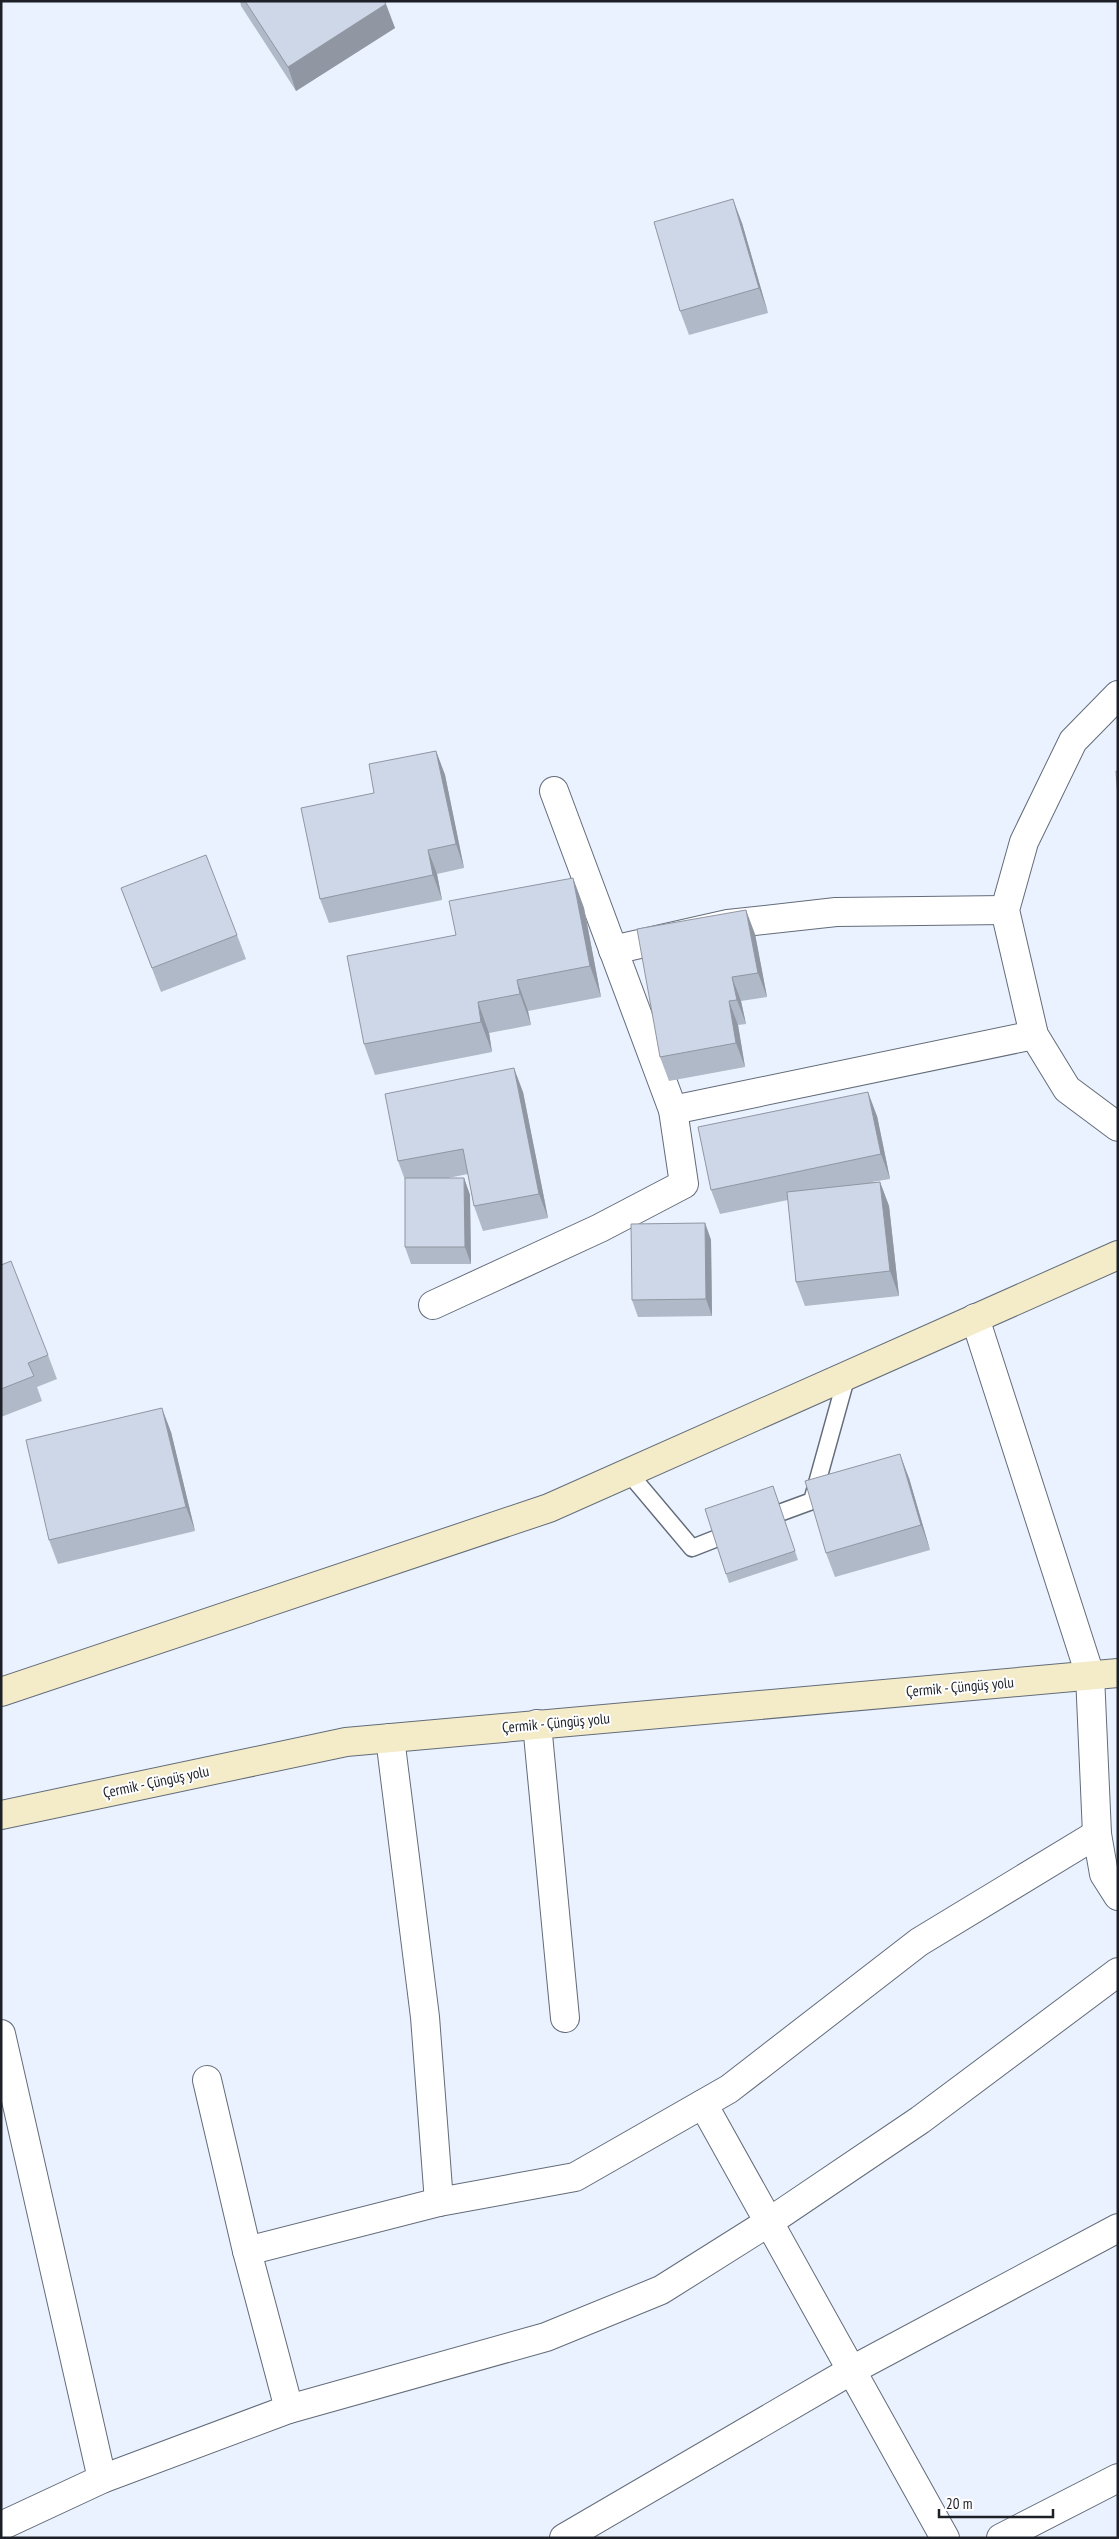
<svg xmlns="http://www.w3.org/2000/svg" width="1119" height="2539" font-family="'PT Sans Narrow',sans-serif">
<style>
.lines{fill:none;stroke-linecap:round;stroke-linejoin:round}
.lane-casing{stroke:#636c79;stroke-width:19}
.street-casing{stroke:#636c79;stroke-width:30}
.secondary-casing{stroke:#636c79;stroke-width:30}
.lane{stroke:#fff;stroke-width:16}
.street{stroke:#fff;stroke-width:28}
.secondary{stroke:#f4ebc8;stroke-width:28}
.wall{fill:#b0b9c7}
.shaded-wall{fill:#9096a2}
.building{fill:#cdd7e7;stroke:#9096a2}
.labels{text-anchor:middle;stroke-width:4;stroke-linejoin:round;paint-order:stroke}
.street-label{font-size:15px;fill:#1d2127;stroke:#fefefe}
</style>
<rect width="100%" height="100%" fill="#eaf2ff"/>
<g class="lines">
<g class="lane-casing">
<g id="lane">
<path d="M628,1472L692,1548L715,1539"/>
<path d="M782,1512L812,1501L847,1375"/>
</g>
</g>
<g class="street-casing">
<g id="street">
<path d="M1118,695L1073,741L1024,842L1005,910L1034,1035L1067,1089L1118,1127"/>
<path d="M613,950L728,924L836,912L1005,910"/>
<path d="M673,1110L1034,1035"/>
<path d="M433,1305L600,1228L684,1184L673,1110L554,791"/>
<path d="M975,1318L1090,1675L1097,1834L1104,1874L1118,1896"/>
<path d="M537,1724L565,2018"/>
<path d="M390,1738L425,2017L439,2202"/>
<path d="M1,2034L102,2479L1,2526"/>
<path d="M207,2080L247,2251L289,2409"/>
<path d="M703,2104L945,2538"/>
<path d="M247,2251L439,2202L575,2177L729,2089L919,1942L1097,1834"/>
<path d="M102,2479L289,2409L546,2337L661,2290L769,2222L920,2120L1118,1972"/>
<path d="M564,2538L852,2370L1118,2228"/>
<path d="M1001,2538L1118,2478"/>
</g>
</g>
<g class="secondary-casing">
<g id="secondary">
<path d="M1,1692L549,1508L1118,1255"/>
<path d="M1,1815L346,1742L1118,1673"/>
</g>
</g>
<use href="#lane" class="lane"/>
<use href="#street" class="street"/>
<use href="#secondary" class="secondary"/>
</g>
<g class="wall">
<path d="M240,1H384L395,28L296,91L241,6Z"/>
<path d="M742,223L768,313L689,335L680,311Z"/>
<path d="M436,751L445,775L464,868L437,874L442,900L329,923L320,899L374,793Z"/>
<path d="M573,878L584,908L601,997L528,1011L531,1025L489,1033L492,1052L375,1075L364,1044L456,935Z"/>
<path d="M121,888L237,935L246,959L161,992Z"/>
<path d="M755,934L767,997L741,1001L746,1024L738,1025L745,1067L669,1081L660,1057Z"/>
<path d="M523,1092L548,1218L483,1231L474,1206L468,1174L448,1178H464L470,1195L471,1264H411L405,1247V1180L398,1161Z"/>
<path d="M877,1116L890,1179L872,1182H880L889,1206L899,1296L805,1306L796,1282L788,1200L720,1214L711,1190Z"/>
<path d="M705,1223L711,1240L712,1316L638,1317L632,1300Z"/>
<path d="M1,1265L48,1355L57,1379L37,1387L42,1401L1,1417Z"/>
<path d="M171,1432L195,1531L58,1564L49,1540Z"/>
<path d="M909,1478L930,1550L835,1577L826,1553Z"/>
<path d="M773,1486L798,1560L729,1583L705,1509Z"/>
</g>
<g class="shaded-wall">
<path d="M386,4L395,28L296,91L288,67Z"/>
<path d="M733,199L742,223L768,313L759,288Z"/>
<path d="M436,751L445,775L464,868L456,844Z"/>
<path d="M428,850L437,874L442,900L433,875Z"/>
<path d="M573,878L584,908L601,997L590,966Z"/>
<path d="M746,910L755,934L767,997L758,973Z"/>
<path d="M732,977L741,1001L746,1024L737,1000Z"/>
<path d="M517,980L528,1011L531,1025L520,994Z"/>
<path d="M729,1001L738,1025L745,1067L736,1043Z"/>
<path d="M478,1002L489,1033L492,1052L481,1022Z"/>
<path d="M514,1068L523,1092L548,1218L539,1194Z"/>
<path d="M868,1092L877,1116L890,1179L881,1154Z"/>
<path d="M464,1178L470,1195L471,1264L465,1247Z"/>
<path d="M880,1182L889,1206L899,1296L890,1271Z"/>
<path d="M705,1223L711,1240L712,1316L706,1299Z"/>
<path d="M162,1408L171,1432L195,1531L186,1507Z"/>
<path d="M900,1454L909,1478L930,1550L921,1525Z"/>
</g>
<g class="building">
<path d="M245,1H384L386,4L288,67Z"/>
<path d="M733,199L759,288L680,311L654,222Z"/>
<path d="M436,751L456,844L428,850L433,875L320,899L301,808L374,793L369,764Z"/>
<path d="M1116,771H1118V798Z"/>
<path d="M206,855L237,935L152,968L121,888Z"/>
<path d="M573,878L590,966L517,980L520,994L478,1002L481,1022L364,1044L347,956L456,935L449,901Z"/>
<path d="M746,910L758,973L732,977L737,1000L729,1001L736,1043L660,1057L637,929Z"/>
<path d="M514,1068L539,1194L474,1206L463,1149L398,1161L385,1094Z"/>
<path d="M868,1092L881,1154L711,1190L698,1127Z"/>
<path d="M405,1178H464L465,1247H405Z"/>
<path d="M880,1182L890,1271L796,1282L787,1192Z"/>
<path d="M705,1223L706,1299L632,1300L631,1224Z"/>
<path d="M11,1261L48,1355L28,1363L34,1376L1,1389V1265Z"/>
<path d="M162,1408L186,1507L49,1540L26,1440Z"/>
<path d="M900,1454L921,1525L826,1553L805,1481Z"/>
<path d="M773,1486L795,1551L726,1574L705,1509Z"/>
</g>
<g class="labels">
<g class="street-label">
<text transform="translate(960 1687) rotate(-5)" y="5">Çermik - Çüngüş yolu</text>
<text transform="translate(556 1723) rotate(-5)" y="5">Çermik - Çüngüş yolu</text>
<text transform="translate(156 1782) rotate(-12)" y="5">Çermik - Çüngüş yolu</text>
</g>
</g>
<rect width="1119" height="2539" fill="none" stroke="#1d2127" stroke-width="5"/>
<path d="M939 2509v8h114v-8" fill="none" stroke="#1d2127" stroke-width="2.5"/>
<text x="946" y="2509" font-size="15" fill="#1d2127" stroke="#fefefe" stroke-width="4" paint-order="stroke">20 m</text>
</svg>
